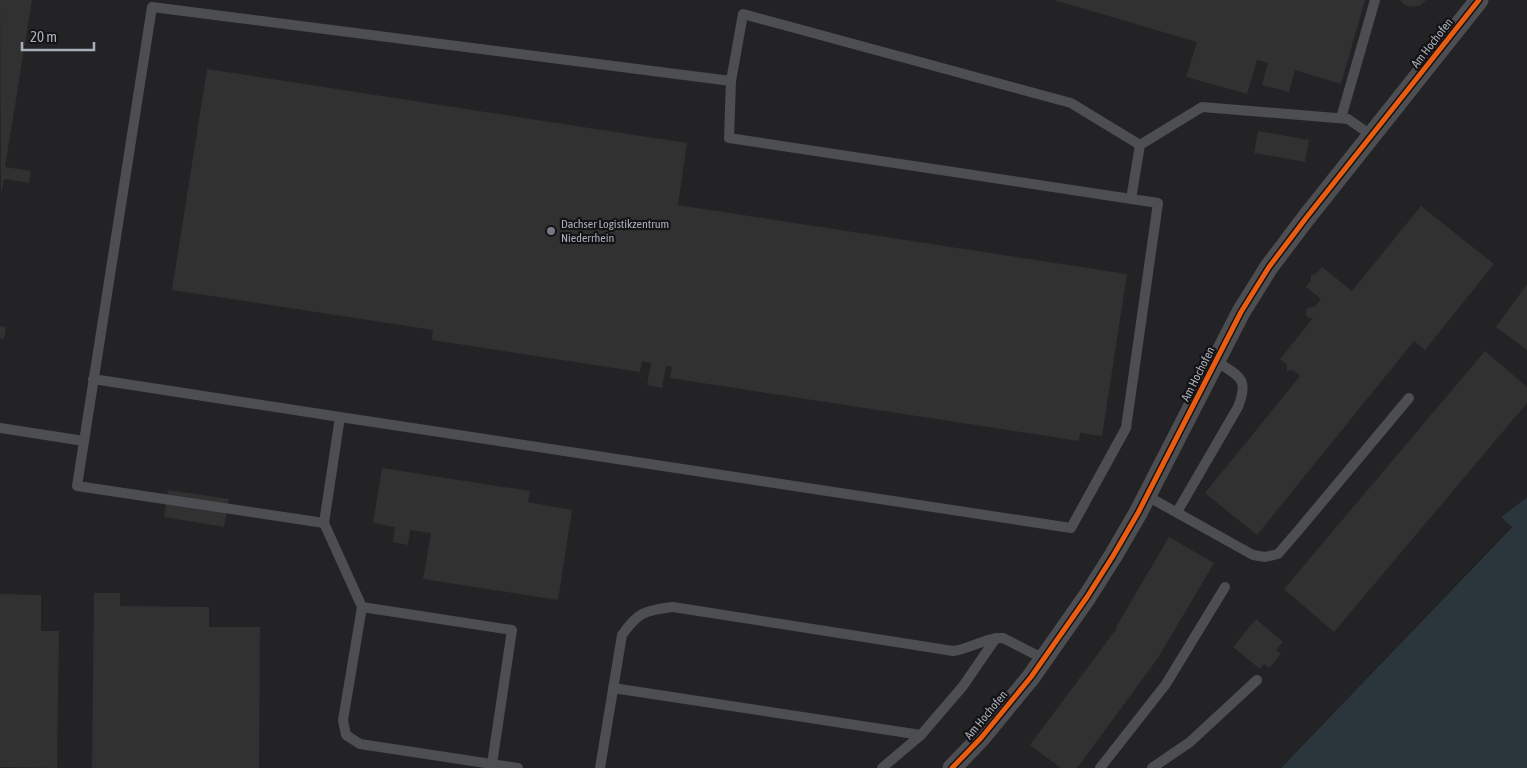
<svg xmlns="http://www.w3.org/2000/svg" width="1527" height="768" font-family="'Asap Condensed',sans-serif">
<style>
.built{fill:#232325}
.water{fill:#2b353c}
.building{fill:#313131}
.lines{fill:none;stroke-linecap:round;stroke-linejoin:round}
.service{stroke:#4c4e52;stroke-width:10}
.minor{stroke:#4c4e52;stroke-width:19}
.cycleway-casing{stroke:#131315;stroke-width:8}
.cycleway{stroke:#e95d12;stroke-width:5}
.poi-dot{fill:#777a82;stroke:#131315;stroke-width:2}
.labels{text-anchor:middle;stroke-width:4.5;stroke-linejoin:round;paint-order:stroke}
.street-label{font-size:12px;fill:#a9afba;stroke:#131315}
.poi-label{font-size:12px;fill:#a9afba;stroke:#131315;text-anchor:start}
</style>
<rect width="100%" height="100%" fill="#191919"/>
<path class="built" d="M0,0H1527V497L1501,516L1512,526L1281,768H0Z"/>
<path class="water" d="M1527,497V768H1281L1512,527L1501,517Z"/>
<g class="building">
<path d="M0,0H32L5,167L31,171L29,183L4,179L1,195Z"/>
<path d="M1054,0H1365L1341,84L1295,70L1289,92L1262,85L1268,63L1257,60L1247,94L1186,77L1197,42Z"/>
<path d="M1399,0H1426L1421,5L1413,7L1405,5Z"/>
<path d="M207,69L687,143L678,205L1127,274L1102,436L1080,433L1079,441L670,378L672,367L666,366L662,388L647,385L651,363L642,361L640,372L432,340L433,330L172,290Z"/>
<path d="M1258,131L1309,140L1305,162L1254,153Z"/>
<path d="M1421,206L1494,264L1425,350L1414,341L1257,535L1205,493L1300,376L1293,370L1287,371V365L1280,359L1313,318H1310L1306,316V310L1309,307H1315L1321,299L1306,287L1311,280V275L1316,274L1322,267L1352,291Z"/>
<path d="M1527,284V350L1496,327Z"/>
<path d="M0,326L6,327L4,339L0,338Z"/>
<path d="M1485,351L1527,387V403L1334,632L1284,589Z"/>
<path d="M382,468L530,491L528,502L572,510L558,600L423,579L431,533L410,530L408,545L393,542L395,527L373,523Z"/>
<path d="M168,490L229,499L224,527L164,517Z"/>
<path d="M1169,537L1214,563L1158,658L1077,768H1061L1030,745L1117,628L1116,627Z"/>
<path d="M94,593H120V606L209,607V627H260L259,768H92Z"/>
<path d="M0,594L41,595V631H59L57,768L0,767Z"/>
<path d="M1256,619L1283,642L1276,650L1281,654L1269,668L1264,664L1260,669L1233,647Z"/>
</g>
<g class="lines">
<g class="service">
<path d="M731,81L743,14L1071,103L1140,145"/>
<path d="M1341,118L1375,0"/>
<path d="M1131,199L1140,145L1202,107L1348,119L1371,135"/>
<path d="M93,379L340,417"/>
<path d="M0,428L84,441"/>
<path d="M1147,496L1253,555L1265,557L1278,554L1297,532L1409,398"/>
<path d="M1177,512L1238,407C1250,377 1238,376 1216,361"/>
<path d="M324,523L77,486L152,7L731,81L729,138L1158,203L1126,428L1071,528L340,417L324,523L362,607L343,720L346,735L360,744L518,768"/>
<path d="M362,607L512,630L492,764"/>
<path d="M613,688L921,735"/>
<path d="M600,768L622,635C638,612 646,610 673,607L953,651C970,649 986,637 1003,638L1044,659"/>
<path d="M882,768L921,735L963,686L996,638"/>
<path d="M1100,768L1166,684L1225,587"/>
<path d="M1152,768L1190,742L1257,680"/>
</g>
<path class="minor" d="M952,768L981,738L1031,677L1087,597L1113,556L1138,513L1241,312L1269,267L1306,218L1479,0"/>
<g class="cycleway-casing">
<path id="cycleway" d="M952,768L981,738L1031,677L1087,597L1113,556L1138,513L1241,312L1269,267L1306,218L1479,0"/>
</g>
<use href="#cycleway" class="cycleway"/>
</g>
<circle class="poi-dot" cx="551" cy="231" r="5"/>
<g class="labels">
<g class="street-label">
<text transform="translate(1432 43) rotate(-52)" y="4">Am Hochofen</text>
<text transform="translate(1198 374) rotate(-63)" y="4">Am Hochofen</text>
<text transform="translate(986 715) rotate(-50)" y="4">Am Hochofen</text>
</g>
<g class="poi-label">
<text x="561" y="228">Dachser Logistikzentrum<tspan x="561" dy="14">Niederrhein</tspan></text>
</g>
</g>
<path d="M22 42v8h72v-8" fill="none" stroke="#a9afba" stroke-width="2.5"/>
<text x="30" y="42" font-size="15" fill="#a9afba" stroke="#131315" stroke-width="4" paint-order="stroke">20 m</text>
</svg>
